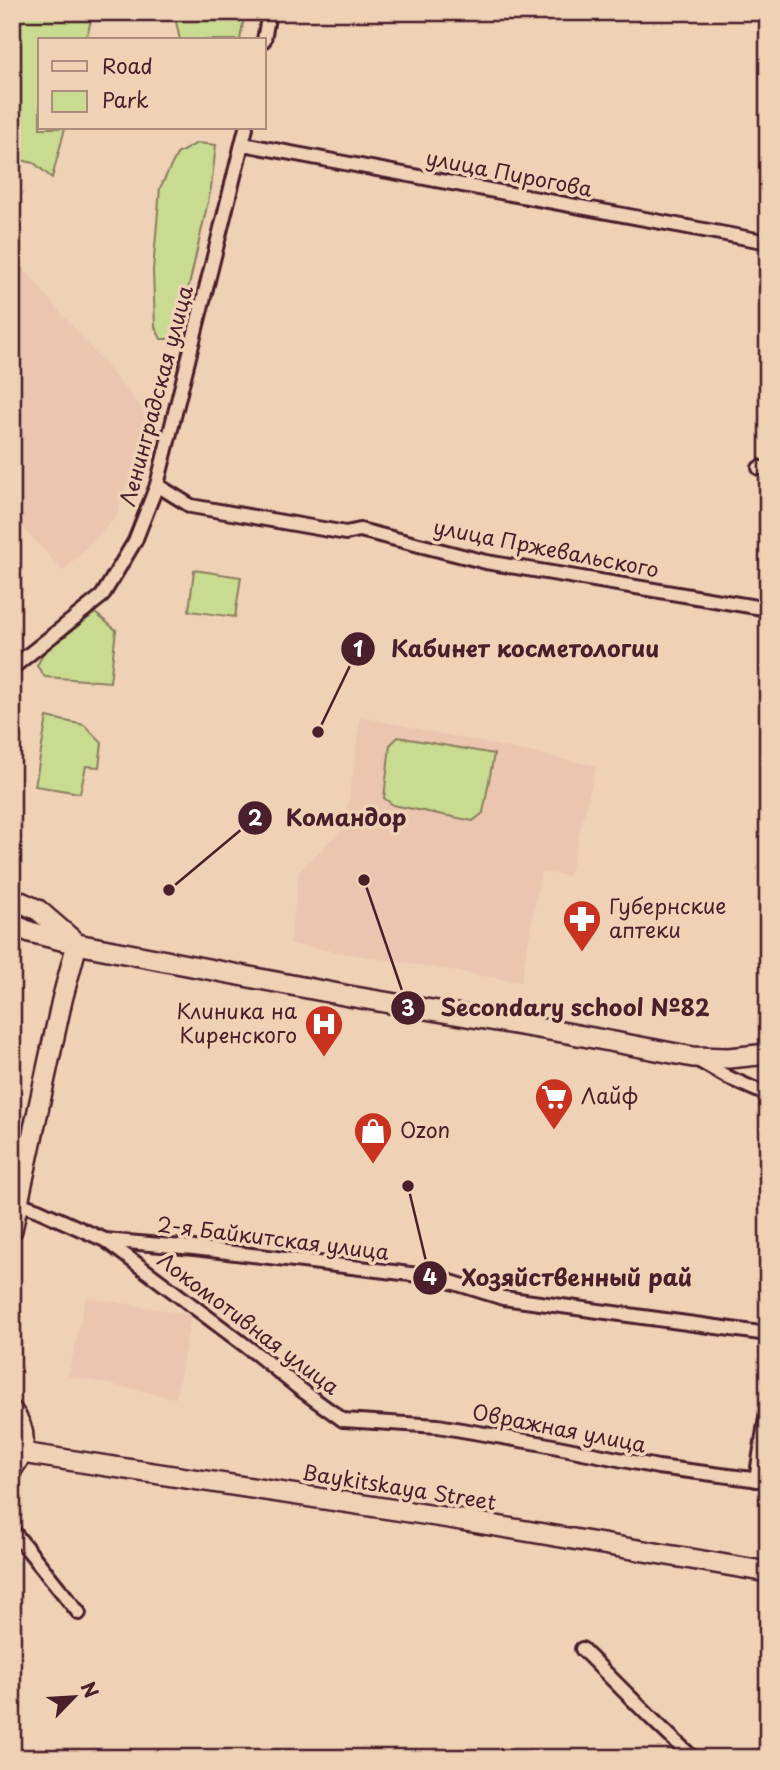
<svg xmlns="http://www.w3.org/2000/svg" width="780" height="1770" font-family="'Playpen Sans',sans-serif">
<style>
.built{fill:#ebc5af}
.green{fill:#c8db90;stroke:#897d5e;stroke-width:2}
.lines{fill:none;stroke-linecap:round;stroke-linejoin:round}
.minor-casing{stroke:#4a1f2b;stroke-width:18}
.secondary-casing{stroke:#4a1f2b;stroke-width:24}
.minor{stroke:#efd1b5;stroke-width:12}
.secondary{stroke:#efd1b5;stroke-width:19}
.labels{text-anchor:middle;stroke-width:7;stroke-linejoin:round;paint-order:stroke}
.street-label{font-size:21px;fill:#4a1f2b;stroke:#efd1b5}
.poi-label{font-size:21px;fill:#4a1f2b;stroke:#efd1b5;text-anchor:start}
.leader{fill:none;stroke:#4a1f2b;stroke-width:2.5}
.callout-dot{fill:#4a1f2b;stroke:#efd1b5;stroke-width:2.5}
.mark-label{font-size:21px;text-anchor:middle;font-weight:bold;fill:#fff}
.callout-label{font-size:23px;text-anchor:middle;font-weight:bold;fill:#4a1f2b;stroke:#efd1b5;stroke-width:7;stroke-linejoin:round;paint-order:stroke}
</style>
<rect width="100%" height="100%" fill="#efd1b5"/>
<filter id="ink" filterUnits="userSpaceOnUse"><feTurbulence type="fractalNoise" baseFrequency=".0143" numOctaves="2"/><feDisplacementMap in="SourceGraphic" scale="14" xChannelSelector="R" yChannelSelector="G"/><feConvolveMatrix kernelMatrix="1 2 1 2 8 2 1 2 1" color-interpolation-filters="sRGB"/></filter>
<g filter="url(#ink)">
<g class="built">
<path d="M12,238L19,246L22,267L150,418L116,517L63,571L12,516Z"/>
<path d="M361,717L596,766L569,876L541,872L521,982L290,944L299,872L345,826Z"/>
<path d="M86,1297L191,1315L176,1398L68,1376Z"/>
</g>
<g class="green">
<path d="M12,12H93L86,40H40V128H65L52,178L34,163L12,158Z"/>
<path d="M174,12H245L240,40H180Z"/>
<path d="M197,143L216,145L211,188L177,339H161L155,327L153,270L160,188L177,154Z"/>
<path d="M194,570L241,577L235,617L189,611Z"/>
<path d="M95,613L116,630L110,682L45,677L37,666L44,652Z"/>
<path d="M47,717L84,725L102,743L99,767L86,766L80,793L35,786Z"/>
<path d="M398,737L494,754L483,813L473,821L393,805L384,798L390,745Z"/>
</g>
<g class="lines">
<g class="minor-casing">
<g id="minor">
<path d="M264,40L269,12"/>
<path d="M243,144L768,242"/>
<path d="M759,468H768"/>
<path d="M157,485L191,506L346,533L360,530L486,562L768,609"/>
<path d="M12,668L102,596L135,541L157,485L246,128"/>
<path d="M696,1059L729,1078L768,1095"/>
<path d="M18,1203L38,1210L105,1240L258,1355L300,1389L343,1420L438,1426L538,1443L658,1467L768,1481"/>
<path d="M105,1240L194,1248L435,1277L503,1298L768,1334"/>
<path d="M756,1480L768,1405"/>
<path d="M12,1530L79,1613"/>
<path d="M582,1649L651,1718L693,1758"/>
</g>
</g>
<g class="secondary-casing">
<g id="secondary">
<path d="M12,898L38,910L74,941"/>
<path d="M12,924L30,932L77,944L349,996L567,1033L693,1057L729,1058L768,1054"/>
<path d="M12,1230L62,1000L77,944"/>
<path d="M12,1411C27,1430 27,1450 12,1469"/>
<path d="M22,1453L449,1518L768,1572"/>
</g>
</g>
<use href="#minor" class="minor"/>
<use href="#secondary" class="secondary"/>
</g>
</g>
<defs>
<g id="pharmacy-pin" transform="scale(2.0125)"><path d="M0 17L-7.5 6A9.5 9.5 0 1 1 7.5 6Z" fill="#c8321e" stroke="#efd1b5"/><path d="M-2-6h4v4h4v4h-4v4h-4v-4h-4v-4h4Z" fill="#fff"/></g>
<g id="hospital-pin" transform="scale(2.0125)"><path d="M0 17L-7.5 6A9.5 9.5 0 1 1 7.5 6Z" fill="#c8321e" stroke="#efd1b5"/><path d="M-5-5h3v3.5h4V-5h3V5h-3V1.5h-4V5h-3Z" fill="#fff"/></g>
<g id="supermarket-pin" transform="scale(2.0125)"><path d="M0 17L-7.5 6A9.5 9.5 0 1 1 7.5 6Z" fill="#c8321e" stroke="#efd1b5"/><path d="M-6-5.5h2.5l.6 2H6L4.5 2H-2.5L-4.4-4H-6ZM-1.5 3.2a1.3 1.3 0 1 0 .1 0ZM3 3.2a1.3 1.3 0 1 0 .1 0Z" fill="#fff"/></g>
<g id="shop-pin" transform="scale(2.0125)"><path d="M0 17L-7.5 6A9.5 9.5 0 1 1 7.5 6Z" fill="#c8321e" stroke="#efd1b5"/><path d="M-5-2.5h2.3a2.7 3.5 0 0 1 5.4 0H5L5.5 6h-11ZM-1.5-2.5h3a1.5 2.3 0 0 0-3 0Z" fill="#fff"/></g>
</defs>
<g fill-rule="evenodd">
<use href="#pharmacy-pin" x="582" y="919"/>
<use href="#hospital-pin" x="324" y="1024"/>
<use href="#supermarket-pin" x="554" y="1097"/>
<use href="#shop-pin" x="373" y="1131"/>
</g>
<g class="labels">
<g class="street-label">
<text transform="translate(509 174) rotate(11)" y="7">улица Пирогова</text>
<text transform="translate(157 396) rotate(-75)" y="7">Ленинградская улица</text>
<text transform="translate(546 549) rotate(11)" y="7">улица Пржевальского</text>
<text transform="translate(273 1239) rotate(7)" y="7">2-я Байкитская улица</text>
<text transform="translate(248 1324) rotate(37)" y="7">Локомотивная улица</text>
<text transform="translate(559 1429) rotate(11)" y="7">Овражная улица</text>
<text transform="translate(399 1488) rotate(9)" y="7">Baykitskaya Street</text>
</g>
<g class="poi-label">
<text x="609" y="914">Губернские<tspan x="609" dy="24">аптеки</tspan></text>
<text x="297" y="1019" text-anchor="end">Клиника на<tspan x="297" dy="24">Киренского</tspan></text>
<text x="581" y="1104">Лайф</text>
<text x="400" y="1138">Ozon</text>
</g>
</g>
<path class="leader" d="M318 732L358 649M169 890L255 818M364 880L408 1008M408 1186L430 1278"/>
<g class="callout-dot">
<circle cx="318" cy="732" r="7"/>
<circle cx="169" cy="890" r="7"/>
<circle cx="364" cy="880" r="7"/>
<circle cx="408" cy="1186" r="7"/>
<circle cx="358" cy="649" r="18"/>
<circle cx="255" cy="818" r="18"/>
<circle cx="408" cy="1008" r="18"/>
<circle cx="430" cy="1278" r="18"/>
</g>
<g class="mark-label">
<text x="358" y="657">1</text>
<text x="255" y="826">2</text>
<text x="408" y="1016">3</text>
<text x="430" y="1285">4</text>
</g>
<g class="callout-label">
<text x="525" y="657">Кабинет косметологии</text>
<text x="346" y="826">Командор</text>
<text x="575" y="1016">Secondary school №82</text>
<text x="577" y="1286">Хозяйственный рай</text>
</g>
<rect width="780" height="1770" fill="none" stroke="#efd1b5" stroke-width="42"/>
<rect x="21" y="21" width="738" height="1728" fill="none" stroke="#4a1f2b" stroke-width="2.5" filter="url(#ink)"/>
<rect x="38" y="38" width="228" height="91" fill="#efd1b5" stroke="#ad8a7e" stroke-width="2"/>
<rect x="52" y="61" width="35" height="10" fill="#efd1b5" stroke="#ad8a7e" stroke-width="2"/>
<text x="102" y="74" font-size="21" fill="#4a1f2b">Road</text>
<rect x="52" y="91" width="35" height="21" fill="#c8db90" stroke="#ad8a7e" stroke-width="2"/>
<text x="102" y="108" font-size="21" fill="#4a1f2b">Park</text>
<g transform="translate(74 1697) rotate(65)" stroke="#efd1b5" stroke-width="5" paint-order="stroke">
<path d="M0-5L12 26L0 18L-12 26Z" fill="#4a1f2b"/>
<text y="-10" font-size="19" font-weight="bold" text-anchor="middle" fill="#4a1f2b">N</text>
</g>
</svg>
